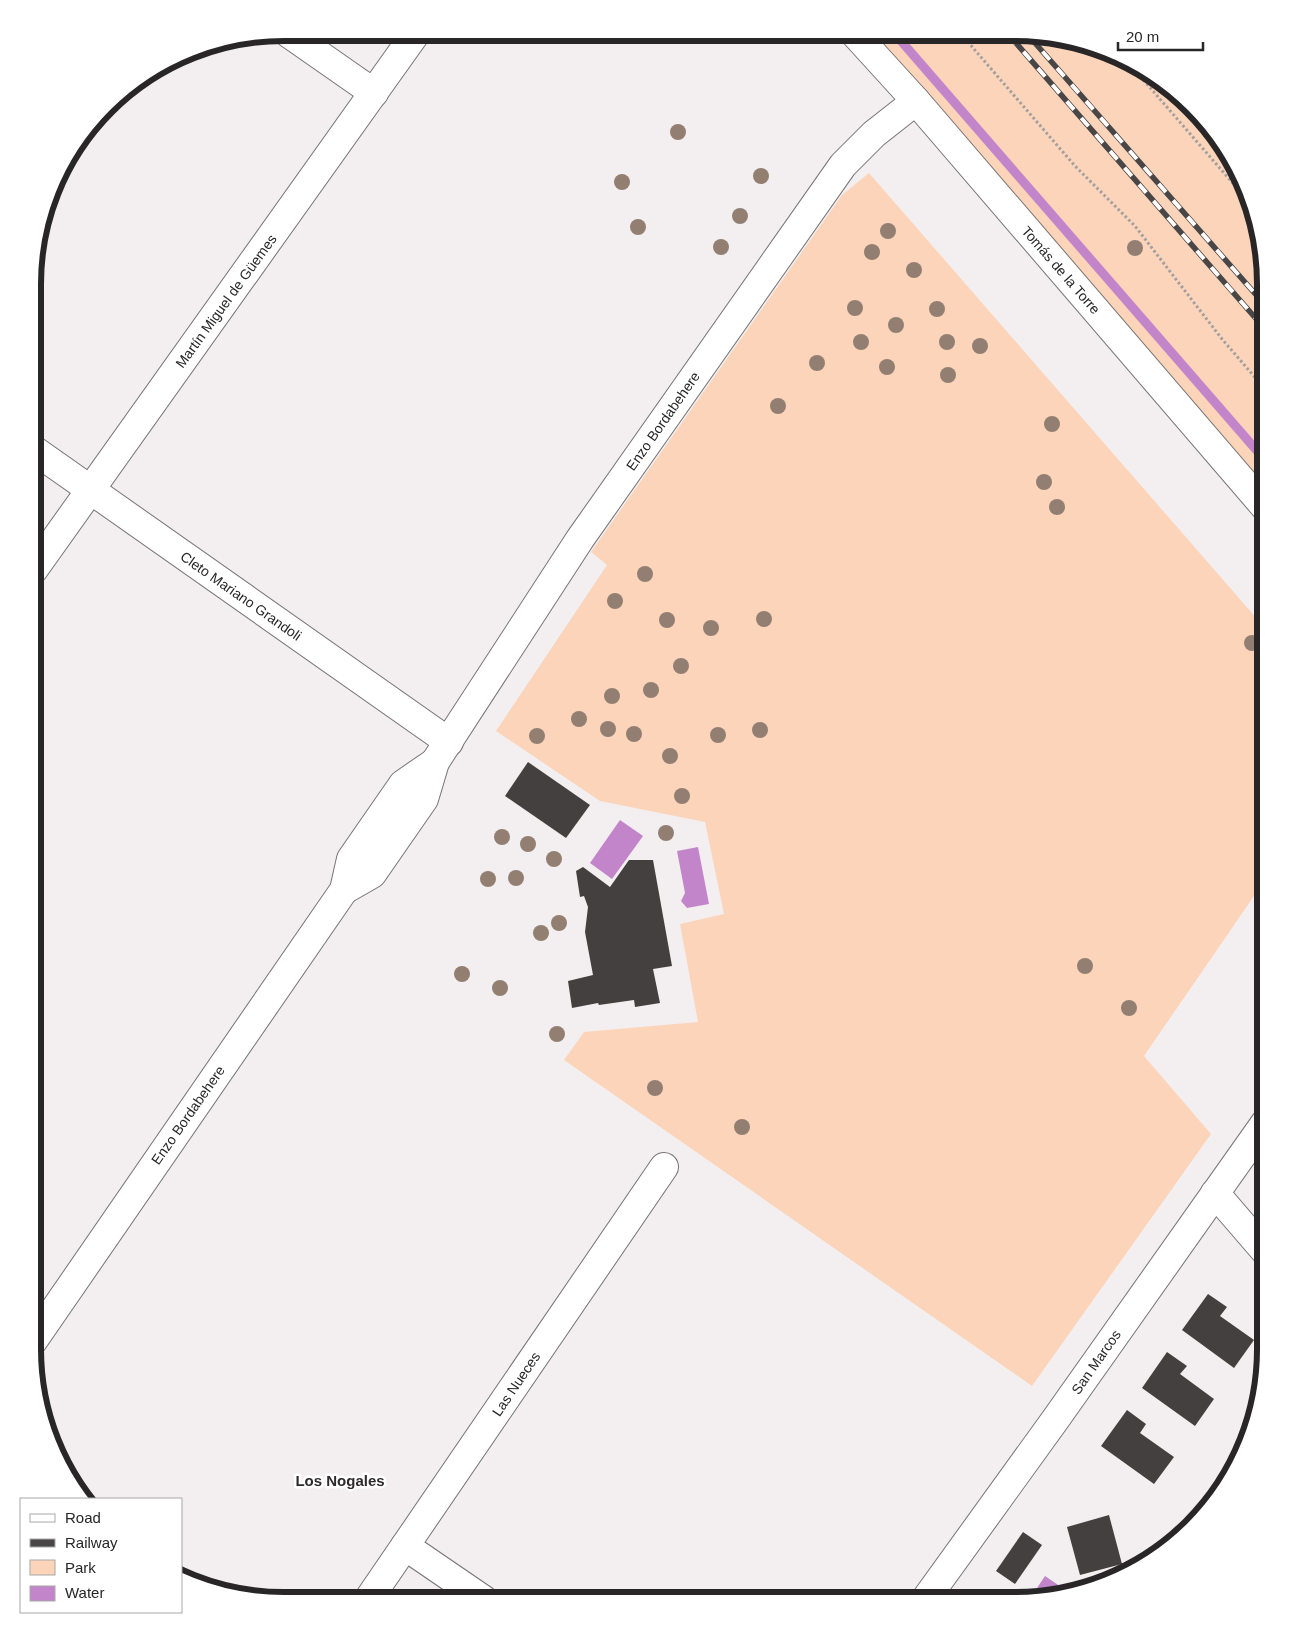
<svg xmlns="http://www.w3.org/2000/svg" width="1298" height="1633" font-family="Arial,sans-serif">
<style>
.green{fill:#fcd4ba}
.water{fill:#c385c9}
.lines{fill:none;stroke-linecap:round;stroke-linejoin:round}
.stream{stroke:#c385c9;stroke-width:9}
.building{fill:#43403f}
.street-casing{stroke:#777374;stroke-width:30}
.secondary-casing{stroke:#777374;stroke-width:30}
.path{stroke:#a29f9f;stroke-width:3;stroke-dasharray:2.5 2.5;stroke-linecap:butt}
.street{stroke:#fff;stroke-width:28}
.secondary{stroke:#fff;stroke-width:28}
.rail-casing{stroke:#484646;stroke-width:5.5}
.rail{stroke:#fff;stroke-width:4;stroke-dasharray:11;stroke-linecap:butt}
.tree{fill:#927f72}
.labels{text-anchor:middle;stroke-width:5;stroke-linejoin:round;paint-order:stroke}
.street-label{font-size:14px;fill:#282626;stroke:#fff}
.neighbourhood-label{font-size:15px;font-weight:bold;fill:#2e2b2b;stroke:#fff}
.rim{fill:none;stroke:#282626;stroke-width:6}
</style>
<rect width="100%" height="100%" fill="#f3eff0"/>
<g class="green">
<path d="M855,34L1047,35L1110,52L1154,75L1203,118L1232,159L1257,219L1265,284V507Z"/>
<path d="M869,173L1265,628V880L1144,1056L1211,1134L1032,1386L564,1060L584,1032L698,1022L680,924L724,914L705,822L600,801L496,731L607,565L591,552L842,195Z"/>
</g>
<g class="water">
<path d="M620,820L643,836L612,879L590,863Z"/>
<path d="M698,847L709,904L687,908L681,901L685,893L677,851Z"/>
<path d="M1045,1576L1070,1593L1029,1600Z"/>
</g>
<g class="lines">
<path class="stream" d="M895,34L1265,460"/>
</g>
<g class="building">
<path d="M528,762L590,805L566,838L505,796Z"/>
<path d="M629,860H653L672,966L653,969L660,1003L635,1007L634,1000L599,1005L598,1003L572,1008L568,981L593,975L585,932L588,907L584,896L580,897L576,871L583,867L610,887Z"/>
<path d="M1208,1294L1227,1307L1220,1316L1254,1340L1234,1368L1182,1330Z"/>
<path d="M1167,1352L1187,1366L1180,1374L1214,1399L1195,1426L1142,1388Z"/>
<path d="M1127,1410L1146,1424L1140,1433L1174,1457L1154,1484L1101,1446Z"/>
<path d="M1254,1418L1252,1430L1250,1433L1246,1430Z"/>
<path d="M1109,1515L1122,1564L1080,1575L1067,1527Z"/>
<path d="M1023,1532L1042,1545L1015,1584L996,1571Z"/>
</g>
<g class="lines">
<g class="street-casing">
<g id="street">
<path d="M288,33L374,93"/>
<path d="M34,450L449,742"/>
<path d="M34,569L416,33"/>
<path d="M344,890L372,874L424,799L435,762L580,539L843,165L874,134L916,101"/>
<path d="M1215,1193L1265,1251"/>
<path d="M33,1341L344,890L351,859L403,784L435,762"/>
<path d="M405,1546L484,1600"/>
<path d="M368,1600L664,1167"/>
<path d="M925,1600L1055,1420L1265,1123"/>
</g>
</g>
<g class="secondary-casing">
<path id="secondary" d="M855,34L916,101L1265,507"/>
</g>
<g class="path">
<path d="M961,34L1075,166L1135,226L1222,339L1265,389"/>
<path d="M1127,61L1250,203"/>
</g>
<use href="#street" class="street"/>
<use href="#secondary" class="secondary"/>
<g class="rail-casing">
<g id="rail">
<path d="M1009,35L1265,329"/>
<path d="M1028,35L1265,305"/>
</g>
</g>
<use href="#rail" class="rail"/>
</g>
<g class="tree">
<circle cx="678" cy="132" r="8"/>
<circle cx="761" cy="176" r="8"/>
<circle cx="622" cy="182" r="8"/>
<circle cx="740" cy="216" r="8"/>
<circle cx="638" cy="227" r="8"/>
<circle cx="888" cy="231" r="8"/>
<circle cx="721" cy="247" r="8"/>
<circle cx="1135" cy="248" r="8"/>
<circle cx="872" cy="252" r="8"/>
<circle cx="914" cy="270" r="8"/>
<circle cx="855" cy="308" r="8"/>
<circle cx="937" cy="309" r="8"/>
<circle cx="896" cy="325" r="8"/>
<circle cx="861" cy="342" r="8"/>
<circle cx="947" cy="342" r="8"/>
<circle cx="980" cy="346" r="8"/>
<circle cx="817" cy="363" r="8"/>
<circle cx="887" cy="367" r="8"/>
<circle cx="948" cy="375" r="8"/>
<circle cx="778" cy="406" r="8"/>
<circle cx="1052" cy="424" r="8"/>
<circle cx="1044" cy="482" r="8"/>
<circle cx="1057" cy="507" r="8"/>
<circle cx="645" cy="574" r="8"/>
<circle cx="615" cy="601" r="8"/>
<circle cx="764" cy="619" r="8"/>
<circle cx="667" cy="620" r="8"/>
<circle cx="711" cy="628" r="8"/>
<circle cx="1252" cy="643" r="8"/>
<circle cx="681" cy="666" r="8"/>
<circle cx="651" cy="690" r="8"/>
<circle cx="612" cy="696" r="8"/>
<circle cx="579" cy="719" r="8"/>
<circle cx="608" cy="729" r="8"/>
<circle cx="760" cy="730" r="8"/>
<circle cx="634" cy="734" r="8"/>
<circle cx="718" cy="735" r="8"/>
<circle cx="537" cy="736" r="8"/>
<circle cx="670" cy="756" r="8"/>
<circle cx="682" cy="796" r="8"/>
<circle cx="666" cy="833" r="8"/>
<circle cx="502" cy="837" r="8"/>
<circle cx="528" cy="844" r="8"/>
<circle cx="554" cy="859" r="8"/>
<circle cx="516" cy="878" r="8"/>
<circle cx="488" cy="879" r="8"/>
<circle cx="559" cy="923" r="8"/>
<circle cx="541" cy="933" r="8"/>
<circle cx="1085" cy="966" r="8"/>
<circle cx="462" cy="974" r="8"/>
<circle cx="500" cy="988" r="8"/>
<circle cx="1129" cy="1008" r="8"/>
<circle cx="557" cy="1034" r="8"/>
<circle cx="655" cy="1088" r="8"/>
<circle cx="742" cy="1127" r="8"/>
</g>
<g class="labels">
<g class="street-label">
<text transform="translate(1061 270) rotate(49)" y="5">Tomás de la Torre</text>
<text transform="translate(226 301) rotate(-54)" y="5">Martín Miguel de Güemes</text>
<text transform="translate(663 421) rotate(-55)" y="5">Enzo Bordabehere</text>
<text transform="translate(241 596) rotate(35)" y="5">Cleto Mariano Grandoli</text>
<text transform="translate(188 1115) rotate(-55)" y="5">Enzo Bordabehere</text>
<text transform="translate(1096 1362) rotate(-55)" y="5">San Marcos</text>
<text transform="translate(516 1384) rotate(-56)" y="5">Las Nueces</text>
</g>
<g class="neighbourhood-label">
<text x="340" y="1486">Los Nogales</text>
</g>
</g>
<path d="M0 0H1298V1633H0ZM284 41H1014A243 243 0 0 1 1257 284V1349A243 243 0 0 1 1014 1592H284A243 243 0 0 1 41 1349V284A243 243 0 0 1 284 41Z" fill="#fff" fill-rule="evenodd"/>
<path class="rim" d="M284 41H1014A243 243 0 0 1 1257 284V1349A243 243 0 0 1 1014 1592H284A243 243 0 0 1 41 1349V284A243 243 0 0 1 284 41Z"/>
<rect x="20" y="1498" width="162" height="115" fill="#ffffff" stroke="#a9a8a8"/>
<rect x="30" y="1514" width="25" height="8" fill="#ffffff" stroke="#a9a8a8"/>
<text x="65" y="1523" font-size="15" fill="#282626">Road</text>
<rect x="30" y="1539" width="25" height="8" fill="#484646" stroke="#a9a8a8"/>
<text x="65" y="1548" font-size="15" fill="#282626">Railway</text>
<rect x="30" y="1560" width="25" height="15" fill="#fcd4ba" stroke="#a9a8a8"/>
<text x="65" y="1573" font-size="15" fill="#282626">Park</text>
<rect x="30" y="1586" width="25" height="15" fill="#c385c9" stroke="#a9a8a8"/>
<text x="65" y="1598" font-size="15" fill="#282626">Water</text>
<path d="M1118 42v8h85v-8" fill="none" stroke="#282626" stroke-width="2.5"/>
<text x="1126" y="42" font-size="15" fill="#282626" stroke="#ffffff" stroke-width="4" paint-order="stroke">20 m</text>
</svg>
